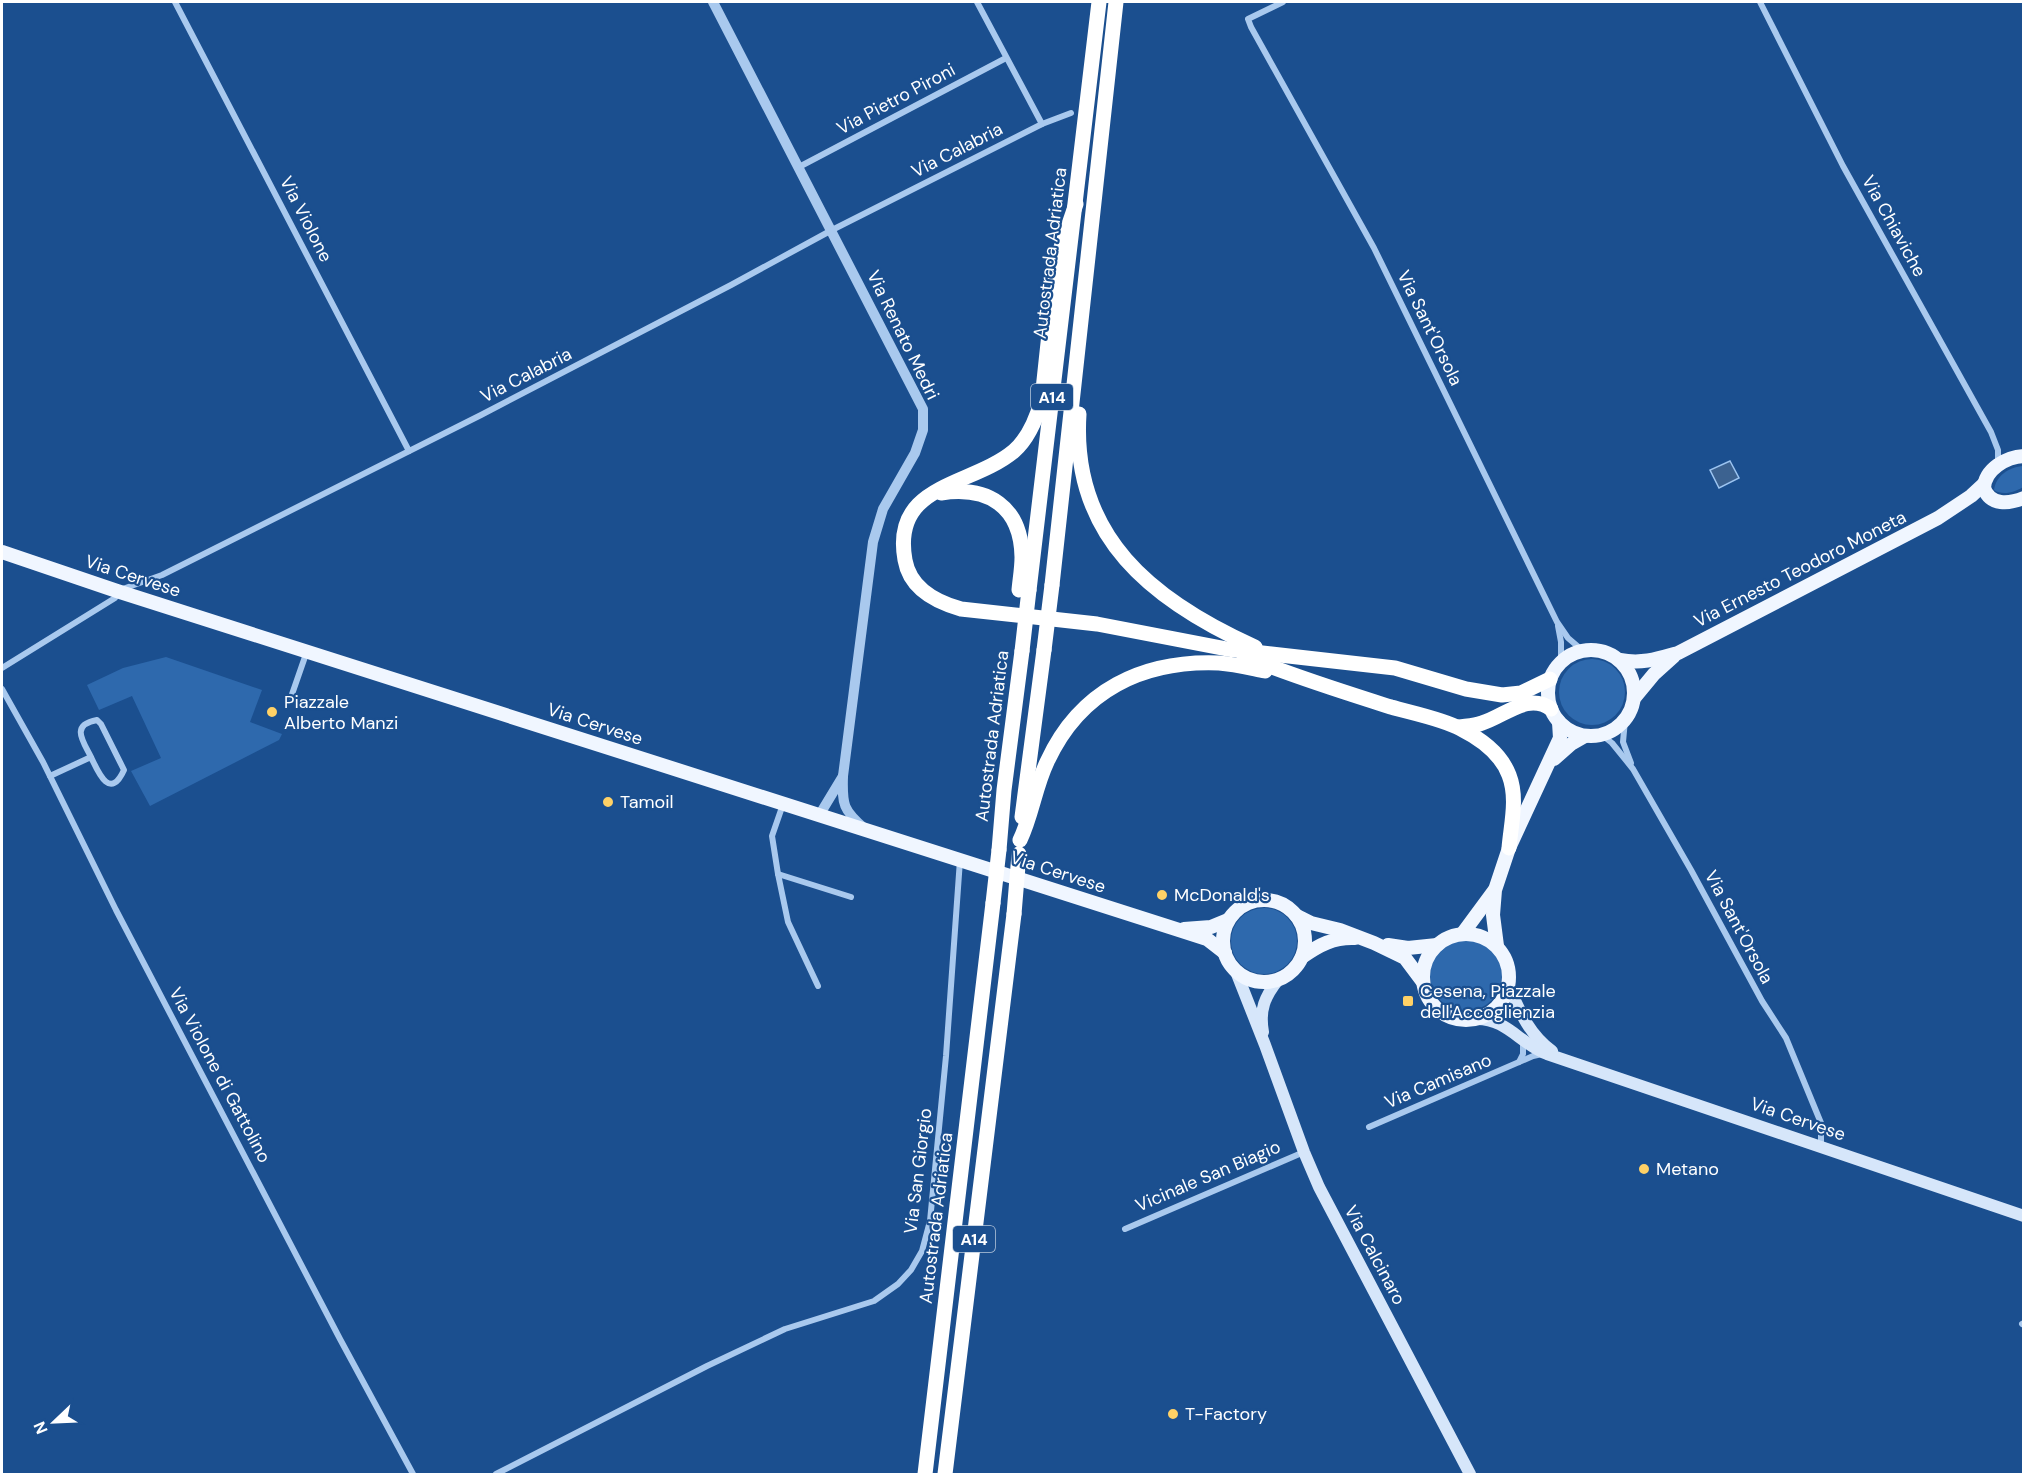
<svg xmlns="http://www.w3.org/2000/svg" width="2025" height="1476" font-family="'DM Sans',sans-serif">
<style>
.green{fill:#2e69ad}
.water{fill:#3c6290;stroke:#9cc4f0;stroke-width:1.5}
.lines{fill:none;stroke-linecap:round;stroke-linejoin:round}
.minor{stroke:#a9c9ee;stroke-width:6}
.tertiary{stroke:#a9c9ee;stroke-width:10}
.secondary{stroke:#d6e6fa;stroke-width:12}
.primary{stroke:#f0f6ff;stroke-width:14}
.motorway{stroke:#fff;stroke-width:15}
.motorway-bridge{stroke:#fff;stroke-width:15}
.poi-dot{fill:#ffd166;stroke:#1b4f8f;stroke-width:2}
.labels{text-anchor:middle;stroke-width:4.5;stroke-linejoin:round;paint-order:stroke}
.shield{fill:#1b4f8f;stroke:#bbcadd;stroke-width:1.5}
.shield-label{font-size:16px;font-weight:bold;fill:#fff}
.street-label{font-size:18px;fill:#fff;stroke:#1b4f8f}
.poi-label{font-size:18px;fill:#fff;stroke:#1b4f8f;text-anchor:start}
</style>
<rect width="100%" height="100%" fill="#1b4f8f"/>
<g class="green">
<path d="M2023,466V487C2015,492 2003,496 1994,490C1996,475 2010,467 2023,466Z"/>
<path d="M166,657L262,690L250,722L282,734L279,740L150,806L131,771L161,758L132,696L99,710L87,685L123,668Z"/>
<circle cx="1592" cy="692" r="33"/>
<circle cx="1264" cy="941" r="33"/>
<circle cx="1466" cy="975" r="36"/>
</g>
<path class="water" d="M1730,461L1739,478L1719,488L1710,470Z"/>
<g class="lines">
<g class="minor">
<path d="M175,2L409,451"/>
<path d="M977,2L1042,124"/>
<path d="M1283,2L1248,19L1251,27L1374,248L1557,622L1568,638L1582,650"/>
<path d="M1760,2L1843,166L1991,432L1998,450V464"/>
<path d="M799,167L1006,58"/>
<path d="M1558,626L1561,642V661"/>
<path d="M2,668L115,598L117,591L162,575L481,415L731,285L832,230L1042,124L1071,113"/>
<path d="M2,689L43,762L116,910L340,1339L413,1474"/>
<path d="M290,700L307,651"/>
<path d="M1625,720L1623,742L1631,763"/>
<path d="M1602,735L1612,743L1633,769L1691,870L1762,1001L1786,1038L1821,1123V1146"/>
<path d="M50,776L91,757C98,772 110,801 124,770L101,724L97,720C70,725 83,741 91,757"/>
<path d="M786,805L781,810L772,836L778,874L788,922L818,986"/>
<path d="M778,874L851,897"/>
<path d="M1519,1062L1523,1054V1042"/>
<path d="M1369,1127L1533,1056L1542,1054"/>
<path d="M1125,1229L1304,1152"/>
<path d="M2022,1324L2024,1323"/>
<path d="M496,1474L707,1366L785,1329L874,1301L898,1284L911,1270L922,1251L930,1221L946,1056L960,860"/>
</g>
<g class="tertiary">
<path d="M713,2L923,409V430L915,453L883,509L873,542L843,776C842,805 843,810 865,829"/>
<path d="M820,814L843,776"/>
</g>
<g class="secondary">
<path d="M1235,969L1265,1045L1304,1152L1319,1187L1470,1474"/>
<path d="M1509,987C1520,1012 1529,1034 1552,1051"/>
<path d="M1477,1019C1507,1019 1519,1043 1547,1054L2024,1216"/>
<path d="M1263,1032C1259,1010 1265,996 1278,980"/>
</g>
<g class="primary">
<path d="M2024,456C2006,457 1985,469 1984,488C1990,506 2009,504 2024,498"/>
<path d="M2,552L117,591L1179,930L1207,939L1225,953"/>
<circle cx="1591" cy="693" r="43"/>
<path d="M1620,660C1642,664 1657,659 1678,653L1938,518L1971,496L1984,484"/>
<path d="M1635,697L1654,674L1674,656"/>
<path d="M1554,759L1571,744L1585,736"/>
<circle cx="1264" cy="941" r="41"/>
<path d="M1297,916L1311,923L1340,930L1374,943L1405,958L1423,982"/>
<path d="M1184,929L1211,927L1228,920"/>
<path d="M1463,933L1494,891"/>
<circle cx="1466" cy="977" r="43"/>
<path d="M1388,945L1408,948L1437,945"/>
<path d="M1497,946L1493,915L1495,890L1509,848L1560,738L1559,722"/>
<path d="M1302,957C1319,945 1334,937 1355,938"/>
</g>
<g class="motorway">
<path d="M1076,204L1057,259L1042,399C1037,417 1029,438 1014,451C971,487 891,483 905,560C910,589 936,602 961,609L1097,624L1227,649L1395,668L1466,689L1502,695L1521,693L1550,679"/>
<path d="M1079,414C1071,537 1153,601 1255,647"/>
<path d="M941,493C988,486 1021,506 1022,557C1022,568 1020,579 1019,590"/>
<path d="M1052,585L1116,2"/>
<path d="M1029,590L1099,2"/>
<path d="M1244,656C1292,676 1341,691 1391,707C1412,713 1443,719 1461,729C1481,739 1501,754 1509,775C1518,798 1511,824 1509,848"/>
<path d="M1459,727C1466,726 1475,726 1482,723C1505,716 1528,692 1551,709"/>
<path d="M1022,817L1044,650"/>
<path d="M1020,840C1032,815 1035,787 1047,762C1080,690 1143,660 1219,663C1234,664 1250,668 1265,671"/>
<path d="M999,850L1004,790L1022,651"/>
<path d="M925,1474L993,903"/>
<path d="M945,1474L1014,914"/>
</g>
<g class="motorway-bridge">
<path d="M1044,650L1052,585"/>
<path d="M1022,651L1029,590"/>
<path d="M993,903L999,850"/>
<path d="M1014,914L1019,854"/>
</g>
</g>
<g class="poi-dot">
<circle cx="272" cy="712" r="6"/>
<circle cx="608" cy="802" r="6"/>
<circle cx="1162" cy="895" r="6"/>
<rect x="1402" y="995" width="12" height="12" rx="3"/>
<circle cx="1644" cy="1169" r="6"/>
<circle cx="1173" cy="1414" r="6"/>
</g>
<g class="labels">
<g class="shield">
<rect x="1031" y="384" width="42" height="26" rx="4.5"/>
<rect x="953" y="1226" width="42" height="26" rx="4.5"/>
</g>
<g class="shield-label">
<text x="1052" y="403">A14</text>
<text x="974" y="1245">A14</text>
</g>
<g class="street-label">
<text transform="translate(896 99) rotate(-28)" y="6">Via Pietro Pironi</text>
<text transform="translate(957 150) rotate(-27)" y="6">Via Calabria</text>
<text transform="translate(306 219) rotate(63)" y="6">Via Violone</text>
<text transform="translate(1894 226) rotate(61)" y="6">Via Chiaviche</text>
<text transform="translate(1050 253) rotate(-83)" y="6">Autostrada Adriatica</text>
<text transform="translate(1430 328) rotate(64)" y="6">Via Sant'Orsola</text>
<text transform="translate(903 335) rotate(64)" y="6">Via Renato Medri</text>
<text transform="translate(526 375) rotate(-27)" y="6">Via Calabria</text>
<text transform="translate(1800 569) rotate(-27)" y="6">Via Ernesto Teodoro Moneta</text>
<text transform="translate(133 576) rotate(18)" y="6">Via Cervese</text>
<text transform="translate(595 724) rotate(18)" y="6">Via Cervese</text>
<text transform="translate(992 736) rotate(-83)" y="6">Autostrada Adriatica</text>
<text transform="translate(1058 872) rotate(18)" y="6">Via Cervese</text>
<text transform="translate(1739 927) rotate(62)" y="6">Via Sant'Orsola</text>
<text transform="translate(220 1075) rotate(62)" y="6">Via Violone di Gattolino</text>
<text transform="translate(1438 1081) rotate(-23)" y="6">Via Camisano</text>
<text transform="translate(1798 1119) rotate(19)" y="6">Via Cervese</text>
<text transform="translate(918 1171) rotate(-83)" y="6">Via San Giorgio</text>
<text transform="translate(1208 1176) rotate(-23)" y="6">Vicinale San Biagio</text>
<text transform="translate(936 1218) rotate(-83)" y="6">Autostrada Adriatica</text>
<text transform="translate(1375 1255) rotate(62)" y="6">Via Calcinaro</text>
</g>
<g class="poi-label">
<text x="284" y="708">Piazzale<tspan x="284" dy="21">Alberto Manzi</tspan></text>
<text x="620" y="808">Tamoil</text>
<text x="1174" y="901">McDonald's</text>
<text x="1420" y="997">Cesena, Piazzale<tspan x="1420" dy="21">dell'Accoglienzia</tspan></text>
<text x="1656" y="1175">Metano</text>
<text x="1185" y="1420">T-Factory</text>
</g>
</g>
<rect width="2025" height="1476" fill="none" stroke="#ffffff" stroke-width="6"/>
<g transform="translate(54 1422) rotate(247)" stroke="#1b4f8f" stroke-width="4.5" paint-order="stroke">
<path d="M0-4.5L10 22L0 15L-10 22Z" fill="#ffffff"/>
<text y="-9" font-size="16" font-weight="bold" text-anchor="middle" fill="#ffffff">N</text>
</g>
</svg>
